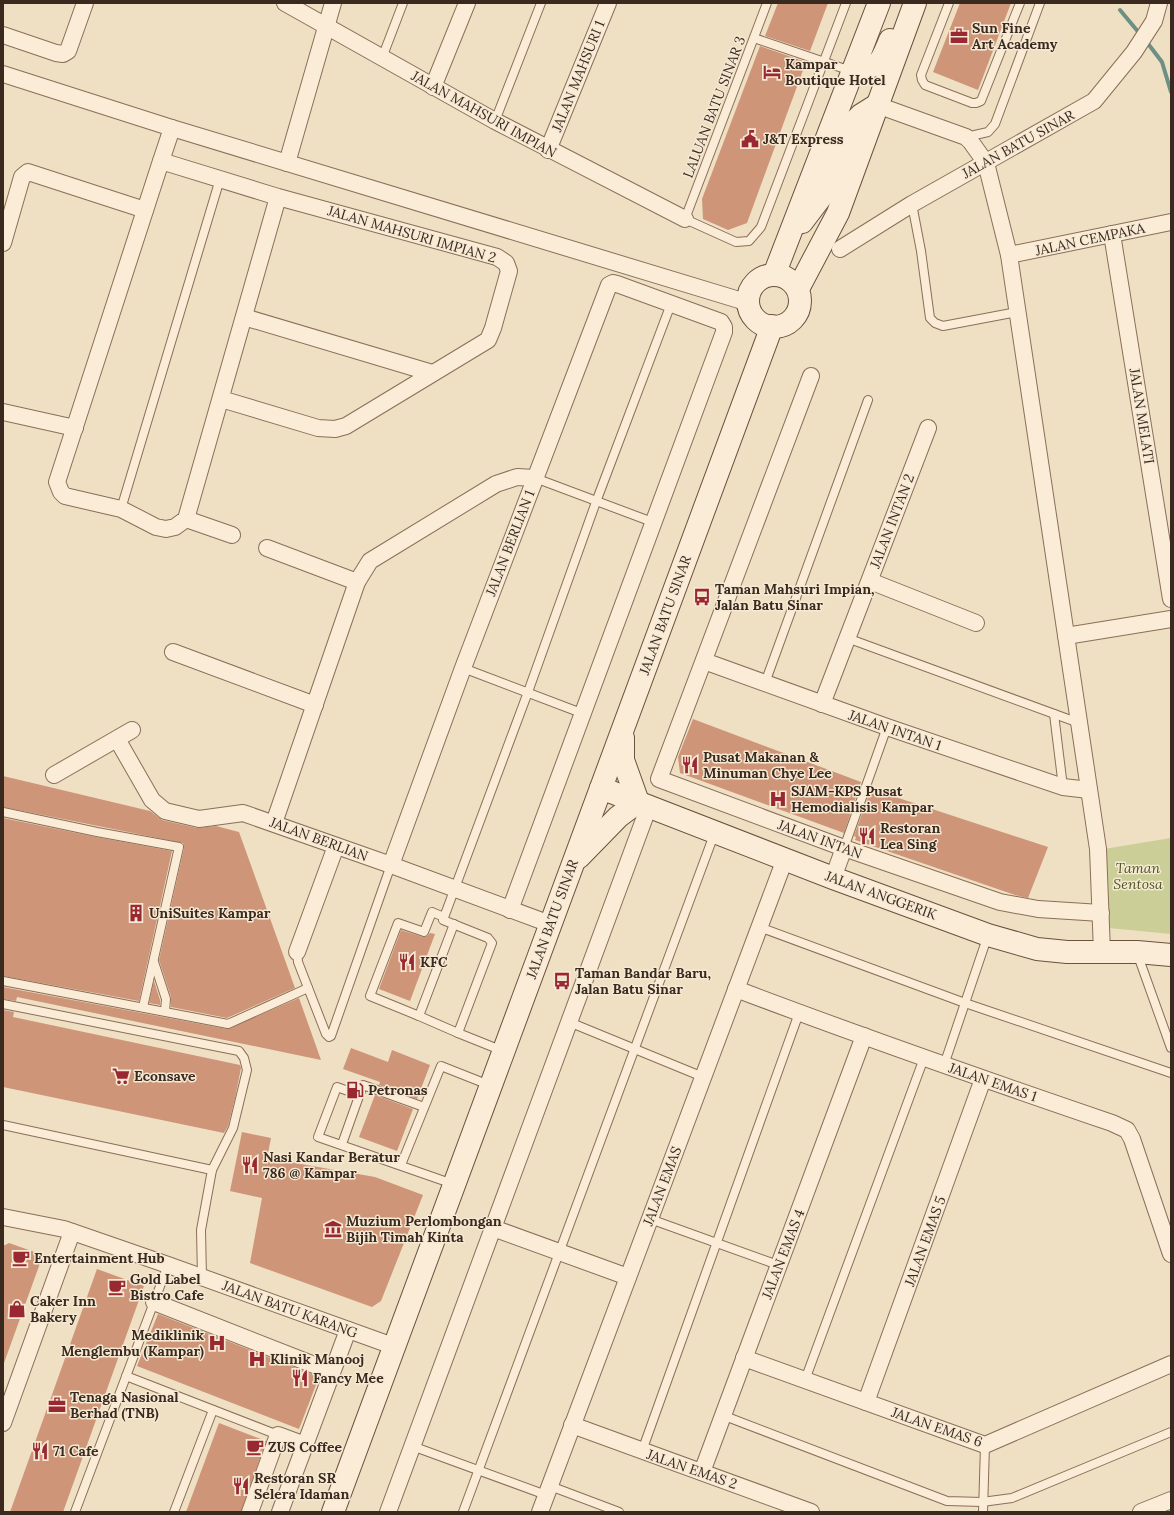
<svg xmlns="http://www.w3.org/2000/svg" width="1174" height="1515" font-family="Lora,serif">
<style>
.green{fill:#cbce97}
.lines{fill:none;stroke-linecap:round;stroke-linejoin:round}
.stream{stroke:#6c9084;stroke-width:4}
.building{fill:#ce9578}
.lane-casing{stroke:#8a6f59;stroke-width:10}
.street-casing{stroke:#8a6f59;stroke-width:18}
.secondary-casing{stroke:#6c513d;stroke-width:24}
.lane{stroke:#faecd7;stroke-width:8}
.street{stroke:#faecd7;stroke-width:16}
.secondary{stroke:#faecd7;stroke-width:22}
.labels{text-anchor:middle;stroke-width:3;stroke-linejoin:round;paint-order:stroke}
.poi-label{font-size:14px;font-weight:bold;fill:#39291e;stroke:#f6e9d3;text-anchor:start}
.street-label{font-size:14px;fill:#39291e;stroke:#f6e9d3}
.park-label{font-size:14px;font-style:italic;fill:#4e5624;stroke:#f6e9d3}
</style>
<rect width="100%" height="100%" fill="#efdfc3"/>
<path class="green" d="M1171,838V934L1109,928L1104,849Z"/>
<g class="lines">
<g class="stream">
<path d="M1120,10L1140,34"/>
<path d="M1146,41L1162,62L1171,92"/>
</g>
</g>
<g class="building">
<path d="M778,3H828L810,51L765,36Z"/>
<path d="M960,3H1011L978,90L933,72Z"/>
<path d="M760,46L806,62L747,223L728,230L703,219L702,199Z"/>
<path d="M693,719L861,782L844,833L680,773L678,757Z"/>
<path d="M3,776L150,811L162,820L197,828L216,826L239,832L295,988L227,1018L171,1007V997L159,960L184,848L183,843L3,807Z"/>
<path d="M871,789L1048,847L1028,898L1015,895L855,840L856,837L854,836Z"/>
<path d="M3,818L96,837L172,851L139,1001L3,976Z"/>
<path d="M401,930L423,937L427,936L430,933L435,934L410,1001L379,989Z"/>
<path d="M154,981L160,1000V1005L149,1003Z"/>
<path d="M3,987L227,1029L299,998L321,1060L17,997L16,1001L3,999Z"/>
<path d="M3,1010L14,1012L13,1017L240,1065L241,1068L235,1098L228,1126L224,1133L3,1087Z"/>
<path d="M351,1048L388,1062L392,1050L430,1065L417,1099L379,1085L380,1082L343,1069Z"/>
<path d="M375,1095L413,1109L397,1151L359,1137Z"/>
<path d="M242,1132L271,1138L267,1158L375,1177L423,1195L381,1301L372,1307L250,1263L262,1198L230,1191Z"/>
<path d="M9,1243L43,1255L4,1363L3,1362V1246Z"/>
<path d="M97,1269L144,1286L63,1512H10Z"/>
<path d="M158,1314L319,1377L299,1429L137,1366Z"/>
<path d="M219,1423L266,1441L241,1512H186Z"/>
</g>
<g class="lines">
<g class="lane-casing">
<g id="lane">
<path d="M767,3L685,219L736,242L749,241L761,227L846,3"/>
<path d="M949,3L921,75L922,80L925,85L972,103H976L981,101L1020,3"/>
<path d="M754,38L851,71"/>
<path d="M382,58L403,3"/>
<path d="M495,121L541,3"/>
<path d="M966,137L988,132L995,124L1040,3"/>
<path d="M912,204L921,251L930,318L935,323L943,326L1017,312"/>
<path d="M535,478L655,523"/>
<path d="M121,509L220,179"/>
<path d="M847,638L1079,723"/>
<path d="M463,668L584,714"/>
<path d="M765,683L868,400"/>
<path d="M1054,714L1063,787"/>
<path d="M3,812L97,832L179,847L143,1007"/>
<path d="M844,848L887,727"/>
<path d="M454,924L419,1016L458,1033"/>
<path d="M759,927L965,1003L1171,1073"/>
<path d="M297,952L298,962L326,1034L329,1037L331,1036L391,865"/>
<path d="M1137,953L1171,1048"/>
<path d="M154,962L166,999L165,1011"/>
<path d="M3,981L228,1024L308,988"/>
<path d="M3,1004L239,1051L244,1058L247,1070L233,1128L212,1170L201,1230L202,1277"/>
<path d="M419,1016L370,996L398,923L424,932L432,912L444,917"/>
<path d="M569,1022L703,1077"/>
<path d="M503,1051L458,1033L492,943L488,938L443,920L528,692L596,502L671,304"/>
<path d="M944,1065L988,935"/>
<path d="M359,1095L337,1087L318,1137L453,1184"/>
<path d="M3,1125L212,1170"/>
<path d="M342,1144L363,1085L424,1107"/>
<path d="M401,1165L441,1066L489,1085"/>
<path d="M650,1219L778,1265"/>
<path d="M126,1376L278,1435"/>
<path d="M805,1380L924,1058"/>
<path d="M722,1415L947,1501L982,1502L1012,1498L1171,1432"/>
<path d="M412,1446L546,1495"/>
<path d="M642,1451L799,1013"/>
<path d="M550,1486L619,1512"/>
<path d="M75,1512L168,1265"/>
<path d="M174,1512L213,1410"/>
<path d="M463,1512L715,832"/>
<path d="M983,1512L985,1445"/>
</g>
</g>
<g class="street-casing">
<g id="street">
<path d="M285,3L495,121L685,219"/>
<path d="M3,35L56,53L63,54L68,51L85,3"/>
<path d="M3,74L172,128L749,303"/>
<path d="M433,87L467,3"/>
<path d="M877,105L966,137L971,142L986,163L1009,255L1098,849L1102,952"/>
<path d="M548,150L608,3"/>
<path d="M161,161L172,128"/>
<path d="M287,163L333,3"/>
<path d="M1112,234L1171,599"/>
<path d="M3,243L22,177L28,172L145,210"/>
<path d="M840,249L912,204L1094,101L1134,52L1154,21L1159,3"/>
<path d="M1009,255L1171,222"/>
<path d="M244,317L432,373"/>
<path d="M811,376L659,779L844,848L1000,902L1038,909L1101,913"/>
<path d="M221,399L318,428L335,429L346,426L488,340L493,328L509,271L506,263L497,257L278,197L161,161L57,482L61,492L65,496L121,509L156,527L166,529L175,527L186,519L278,197"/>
<path d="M3,412L75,428"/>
<path d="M186,519L232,535"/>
<path d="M267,548L357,582"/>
<path d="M870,581L976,623"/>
<path d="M1066,636L1171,619"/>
<path d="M173,652L315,705"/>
<path d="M704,661L887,727L1063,787L1089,790"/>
<path d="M822,704L928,428"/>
<path d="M117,739L152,800L165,811L199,819L243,813L391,865L550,924"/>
<path d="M54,775L132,730"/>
<path d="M274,823L357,582L370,561L496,484L517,477L535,478"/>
<path d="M391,865L463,668L609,285L613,283L617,284L721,322L724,327V332L510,910"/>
<path d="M833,878L844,848"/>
<path d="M297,952L336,846"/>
<path d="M736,989C860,1036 986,1080 1112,1123L1127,1130L1132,1139L1171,1254"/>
<path d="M3,1217L64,1229L168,1265L393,1346"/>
<path d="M493,1228L628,1277"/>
<path d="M154,1302L332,1372"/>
<path d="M744,1358L985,1445L1171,1364"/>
<path d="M866,1402L983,1079"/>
<path d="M3,1423L72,1232"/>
<path d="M572,1425L811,1512"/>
<path d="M702,1472L864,1036"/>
<path d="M250,1512L278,1435L305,1445"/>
<path d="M280,1512L348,1330"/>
<path d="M388,1512L649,806"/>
<path d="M540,1512L785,859"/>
<path d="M1141,1512L1171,1500"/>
</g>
</g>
<g class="secondary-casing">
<g id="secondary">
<path d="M852,71C880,65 879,67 890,40"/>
<path d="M802,222L824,193L851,125L861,115L877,105"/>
<path d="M774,275L879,3"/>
<circle cx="774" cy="301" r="26"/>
<path d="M798,289L838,213L915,3"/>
<path d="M623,738V760L638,802"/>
<path d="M601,788L833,878L988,935L1037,949L1067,952H1137L1171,955"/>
<path d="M579,857L618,817L638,802"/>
<path d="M333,1512L772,326"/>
</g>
</g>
<use href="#lane" class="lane"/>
<use href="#street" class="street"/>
<use href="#secondary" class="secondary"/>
</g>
<defs>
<g id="office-bare" transform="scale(1.38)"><path d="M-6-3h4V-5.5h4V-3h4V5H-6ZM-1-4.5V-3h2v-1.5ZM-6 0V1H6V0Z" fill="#9a2832" stroke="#f6e9d3" stroke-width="2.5" paint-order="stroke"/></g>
<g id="hotel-bare" transform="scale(1.38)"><path d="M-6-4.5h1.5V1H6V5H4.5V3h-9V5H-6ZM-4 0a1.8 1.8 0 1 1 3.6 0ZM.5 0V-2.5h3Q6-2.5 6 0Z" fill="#9a2832" stroke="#f6e9d3" stroke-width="2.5" paint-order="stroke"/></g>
<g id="civic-bare" transform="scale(1.38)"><path d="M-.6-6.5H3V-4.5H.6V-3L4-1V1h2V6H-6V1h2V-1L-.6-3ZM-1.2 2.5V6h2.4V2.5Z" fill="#9a2832" stroke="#f6e9d3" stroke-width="2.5" paint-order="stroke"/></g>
<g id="bus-bare" transform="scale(1.38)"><path d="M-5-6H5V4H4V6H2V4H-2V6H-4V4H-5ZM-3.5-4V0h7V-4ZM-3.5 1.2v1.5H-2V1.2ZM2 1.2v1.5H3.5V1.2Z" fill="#9a2832" stroke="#f6e9d3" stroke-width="2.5" paint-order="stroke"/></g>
<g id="restaurant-bare" transform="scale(1.38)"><path d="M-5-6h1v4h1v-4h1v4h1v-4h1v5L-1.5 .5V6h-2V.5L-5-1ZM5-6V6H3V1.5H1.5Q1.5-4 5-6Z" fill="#9a2832" stroke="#f6e9d3" stroke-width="2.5" paint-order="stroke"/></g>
<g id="hospital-bare" transform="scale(1.38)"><path d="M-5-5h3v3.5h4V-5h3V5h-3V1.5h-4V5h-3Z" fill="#9a2832" stroke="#f6e9d3" stroke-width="2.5" paint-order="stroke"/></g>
<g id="building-bare" transform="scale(1.38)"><path d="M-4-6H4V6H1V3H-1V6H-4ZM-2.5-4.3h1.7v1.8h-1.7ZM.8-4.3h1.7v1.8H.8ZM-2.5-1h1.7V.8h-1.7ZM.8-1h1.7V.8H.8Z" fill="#9a2832" stroke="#f6e9d3" stroke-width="2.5" paint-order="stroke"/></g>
<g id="supermarket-bare" transform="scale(1.38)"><path d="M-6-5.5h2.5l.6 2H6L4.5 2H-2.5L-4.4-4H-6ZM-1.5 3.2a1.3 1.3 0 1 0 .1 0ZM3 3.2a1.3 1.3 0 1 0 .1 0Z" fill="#9a2832" stroke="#f6e9d3" stroke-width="2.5" paint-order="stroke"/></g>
<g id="fuel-bare" transform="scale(1.38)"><path d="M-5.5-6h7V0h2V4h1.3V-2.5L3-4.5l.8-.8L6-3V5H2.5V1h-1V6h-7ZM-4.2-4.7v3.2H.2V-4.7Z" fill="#9a2832" stroke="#f6e9d3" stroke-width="2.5" paint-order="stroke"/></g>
<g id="museum-bare" transform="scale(1.38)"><path d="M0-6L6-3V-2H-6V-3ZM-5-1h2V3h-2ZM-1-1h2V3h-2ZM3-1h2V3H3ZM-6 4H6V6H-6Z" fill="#9a2832" stroke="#f6e9d3" stroke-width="2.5" paint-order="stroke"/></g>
<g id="cafe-bare" transform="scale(1.38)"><path d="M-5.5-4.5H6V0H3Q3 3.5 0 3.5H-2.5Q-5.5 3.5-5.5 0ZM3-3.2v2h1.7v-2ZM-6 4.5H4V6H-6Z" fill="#9a2832" stroke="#f6e9d3" stroke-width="2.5" paint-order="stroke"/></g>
<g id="shop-bare" transform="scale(1.38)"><path d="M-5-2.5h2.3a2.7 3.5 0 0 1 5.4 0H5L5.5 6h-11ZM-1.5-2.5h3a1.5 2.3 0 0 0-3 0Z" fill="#9a2832" stroke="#f6e9d3" stroke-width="2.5" paint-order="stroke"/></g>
</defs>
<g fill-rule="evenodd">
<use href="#office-bare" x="959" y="36"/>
<use href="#hotel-bare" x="772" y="72"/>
<use href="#civic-bare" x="750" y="139"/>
<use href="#bus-bare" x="702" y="597"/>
<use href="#restaurant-bare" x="690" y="765"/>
<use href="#hospital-bare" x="778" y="799"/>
<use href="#restaurant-bare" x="867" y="836"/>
<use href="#building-bare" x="136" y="913"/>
<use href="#restaurant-bare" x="407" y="962"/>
<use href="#bus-bare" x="562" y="981"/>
<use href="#supermarket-bare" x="121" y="1076"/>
<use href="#fuel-bare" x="355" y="1090"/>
<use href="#restaurant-bare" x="250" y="1165"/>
<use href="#museum-bare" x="333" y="1229"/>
<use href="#cafe-bare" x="21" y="1258"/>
<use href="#cafe-bare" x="117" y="1287"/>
<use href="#shop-bare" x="17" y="1309"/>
<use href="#hospital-bare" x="217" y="1343"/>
<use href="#hospital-bare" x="257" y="1359"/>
<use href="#restaurant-bare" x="300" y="1378"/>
<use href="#office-bare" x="57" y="1405"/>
<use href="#cafe-bare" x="255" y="1447"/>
<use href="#restaurant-bare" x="40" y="1451"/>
<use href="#restaurant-bare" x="241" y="1486"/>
</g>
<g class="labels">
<g class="poi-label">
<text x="972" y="33">Sun Fine<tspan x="972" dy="16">Art Academy</tspan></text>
<text x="785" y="69">Kampar<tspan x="785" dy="16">Boutique Hotel</tspan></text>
<text x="763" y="144">J&amp;T Express</text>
<text x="715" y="594">Taman Mahsuri Impian,<tspan x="715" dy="16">Jalan Batu Sinar</tspan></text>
<text x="703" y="762">Pusat Makanan &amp;<tspan x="703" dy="16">Minuman Chye Lee</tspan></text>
<text x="791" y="796">SJAM-KPS Pusat<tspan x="791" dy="16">Hemodialisis Kampar</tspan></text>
<text x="880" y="833">Restoran<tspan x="880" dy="16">Lea Sing</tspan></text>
<text x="149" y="918">UniSuites Kampar</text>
<text x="420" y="967">KFC</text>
<text x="575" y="978">Taman Bandar Baru,<tspan x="575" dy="16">Jalan Batu Sinar</tspan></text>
<text x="134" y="1081">Econsave</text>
<text x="368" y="1095">Petronas</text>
<text x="263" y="1162">Nasi Kandar Beratur<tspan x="263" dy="16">786 @ Kampar</tspan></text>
<text x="346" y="1226">Muzium Perlombongan<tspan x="346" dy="16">Bijih Timah Kinta</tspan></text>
<text x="34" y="1263">Entertainment Hub</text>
<text x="130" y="1284">Gold Label<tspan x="130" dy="16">Bistro Cafe</tspan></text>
<text x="30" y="1306">Caker Inn<tspan x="30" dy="16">Bakery</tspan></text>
<text x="204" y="1340" text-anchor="end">Mediklinik<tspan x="204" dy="16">Menglembu (Kampar)</tspan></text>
<text x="270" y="1364">Klinik Manooj</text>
<text x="313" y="1383">Fancy Mee</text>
<text x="70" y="1402">Tenaga Nasional<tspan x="70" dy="16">Berhad (TNB)</tspan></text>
<text x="268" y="1452">ZUS Coffee</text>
<text x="53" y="1456">71 Cafe</text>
<text x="254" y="1483">Restoran SR<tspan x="254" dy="16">Selera Idaman</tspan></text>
</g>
<g class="street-label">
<text transform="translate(578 76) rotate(-68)" y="5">JALAN MAHSURI 1</text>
<text transform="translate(714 107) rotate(-69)" y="5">LALUAN BATU SINAR 3</text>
<text transform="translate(484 114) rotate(29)" y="5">JALAN MAHSURI IMPIAN</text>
<text transform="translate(1018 144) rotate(-29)" y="5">JALAN BATU SINAR</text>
<text transform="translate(412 234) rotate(16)" y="5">JALAN MAHSURI IMPIAN 2</text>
<text transform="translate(1090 239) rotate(-12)" y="5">JALAN CEMPAKA</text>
<text transform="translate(1142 416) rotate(81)" y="5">JALAN MELATI</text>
<text transform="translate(892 521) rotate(-69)" y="5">JALAN INTAN 2</text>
<text transform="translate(510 543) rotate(-69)" y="5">JALAN BERLIAN 1</text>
<text transform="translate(665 615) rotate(-70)" y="5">JALAN BATU SINAR</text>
<text transform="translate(895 730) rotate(19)" y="5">JALAN INTAN 1</text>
<text transform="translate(319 839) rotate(20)" y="5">JALAN BERLIAN</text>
<text transform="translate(820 839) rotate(20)" y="5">JALAN INTAN</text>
<text transform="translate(881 895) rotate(20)" y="5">JALAN ANGGERIK</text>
<text transform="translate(552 919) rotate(-70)" y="5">JALAN BATU SINAR</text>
<text transform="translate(993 1082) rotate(19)" y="5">JALAN EMAS 1</text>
<text transform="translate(662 1186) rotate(-69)" y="5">JALAN EMAS</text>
<text transform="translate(925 1241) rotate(-70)" y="5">JALAN EMAS 5</text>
<text transform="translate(783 1254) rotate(-69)" y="5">JALAN EMAS 4</text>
<text transform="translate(290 1309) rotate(20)" y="5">JALAN BATU KARANG</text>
<text transform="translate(937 1427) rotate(19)" y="5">JALAN EMAS 6</text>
<text transform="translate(692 1469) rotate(19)" y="5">JALAN EMAS 2</text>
</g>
<g class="park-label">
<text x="1138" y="873">Taman<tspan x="1138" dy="16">Sentosa</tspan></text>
</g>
</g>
<rect width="1174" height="1515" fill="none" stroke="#39291e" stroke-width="8"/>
</svg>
